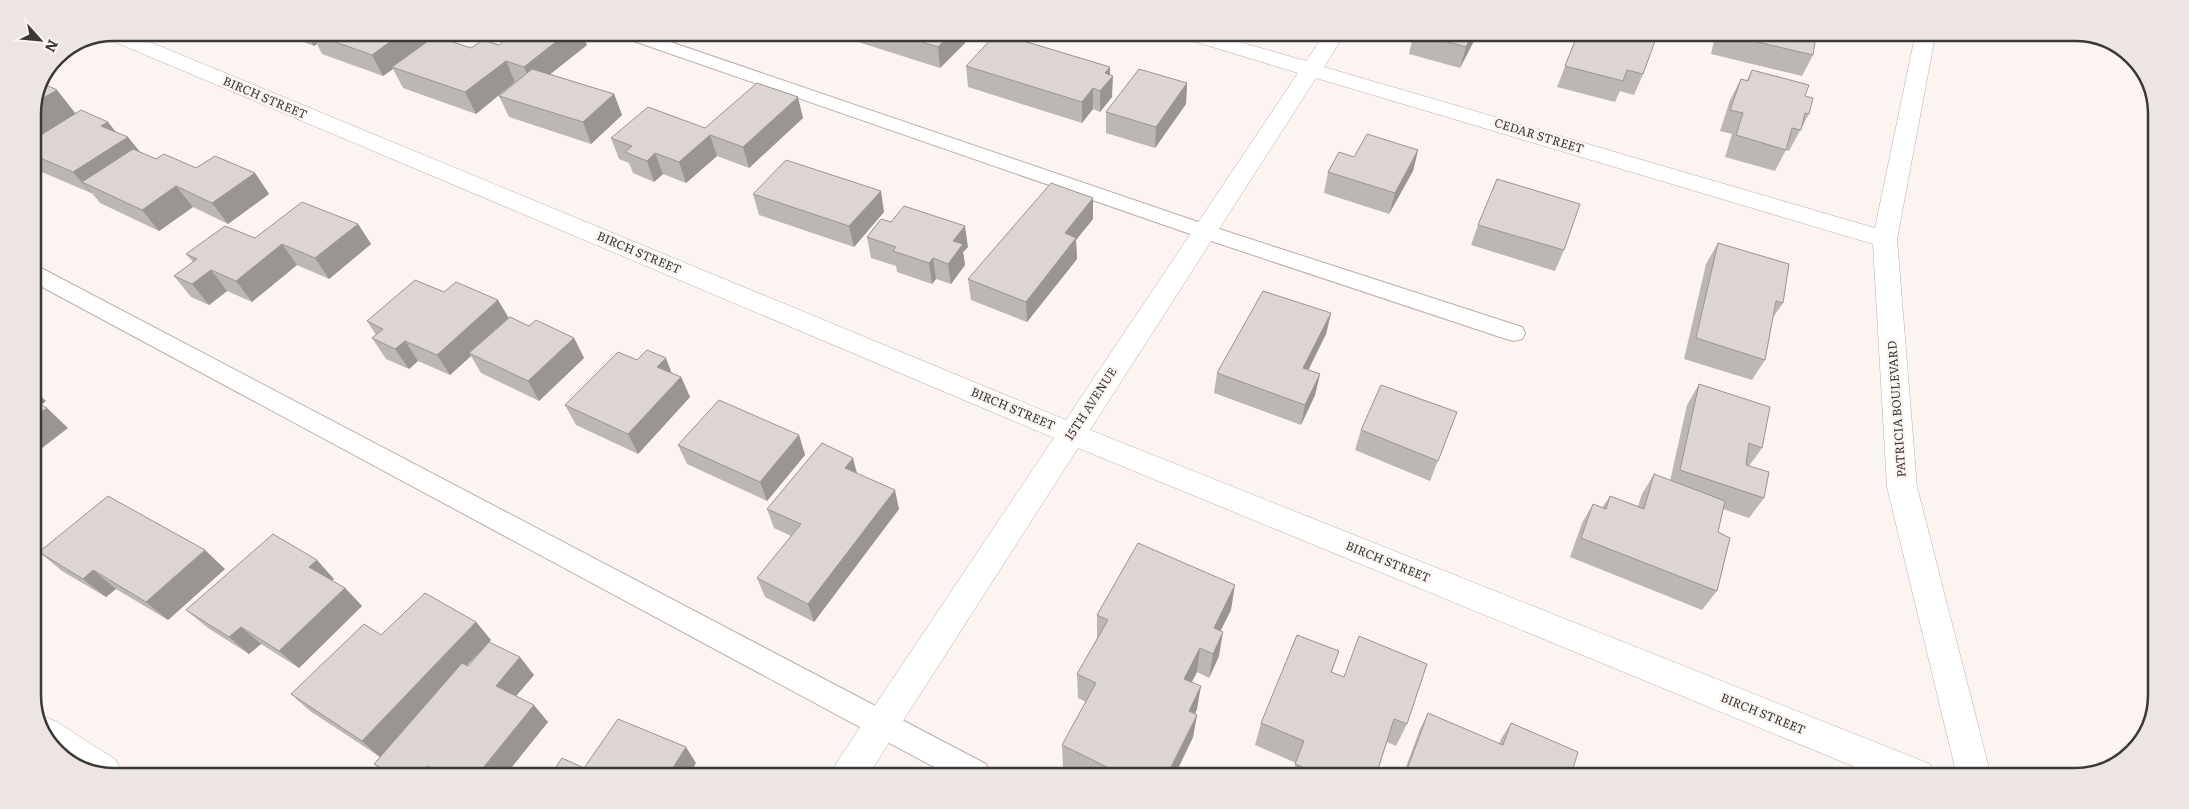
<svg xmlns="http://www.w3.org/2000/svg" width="2189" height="809" font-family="Literata,serif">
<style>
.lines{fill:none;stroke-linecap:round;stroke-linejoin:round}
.service-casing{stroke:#b6b0ac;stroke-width:2}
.minor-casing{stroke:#b6b0ac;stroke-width:1}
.service{fill:#fff;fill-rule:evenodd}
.minor{fill:#fff;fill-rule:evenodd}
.wall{fill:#bdb7b4;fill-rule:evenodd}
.shaded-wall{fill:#9a9592}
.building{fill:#dcd5d1;stroke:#9a9592}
.labels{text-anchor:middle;stroke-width:4.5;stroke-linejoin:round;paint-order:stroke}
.street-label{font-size:12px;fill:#3b3937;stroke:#fcf4f0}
.rim{fill:none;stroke:#3b3937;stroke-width:2.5}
</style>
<rect width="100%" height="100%" fill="#fcf4f0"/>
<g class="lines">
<g class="service-casing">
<g id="service">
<path d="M622,34H647L1210,226L1522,327L1525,333L1522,339L1514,341L1506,339L1196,236L625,38Z"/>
<path d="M33,265L41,268L986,764L991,774H947L33,282Z"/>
</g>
</g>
<g class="minor-casing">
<g id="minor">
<path d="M114,32L128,33L1066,420L1298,73L1186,39L1183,35H1215L1306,61L1324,35H1344L1324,67L1875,228L1915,36H1935L1897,239L1917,487L1991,776H1957L1887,487L1873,244L1316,78L1090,430L1930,764L1935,776H1877L1078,448L869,774H832L837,762L1054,438L103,37Z"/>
<path d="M45,717L57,722L116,760L121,772H88L49,745L40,719Z"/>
</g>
</g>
<use href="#service" class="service"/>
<use href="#minor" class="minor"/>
</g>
<g class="wall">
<path d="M265,33H421L426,43L471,48L499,45H587L550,74L614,94L622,115L591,144L509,117L499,96L516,82H515L476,114L403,88L393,69L383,76L322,54L317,44L314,46L285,35L280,38Z"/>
<path d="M857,34H964L965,43L940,68L858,42Z"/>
<path d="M1413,35H1477L1460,68L1409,54Z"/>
<path d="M1577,36H1656L1643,74L1634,95L1620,91L1615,102L1557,87Z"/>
<path d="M1715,36H1816L1813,55L1802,76L1711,54Z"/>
<path d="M1019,40L1110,67V75L1112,97L1100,112L1093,109L1082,123L968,87L966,66Z"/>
<path d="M1752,70L1805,96L1809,114L1789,151L1786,150L1775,171L1725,157L1732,134L1720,131L1730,100L1741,79L1747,80Z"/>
<path d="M1187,83L1186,104L1155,148L1106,133V112Z"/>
<path d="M33,109L76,114L116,132L140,153L156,159L196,168L255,173L269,194L228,224L193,207L159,231L100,203L92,193H91L37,170L33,164Z"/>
<path d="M803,118L749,168L717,156L686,183L663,174L654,182L633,173L629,163L619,159L611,138Z"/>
<path d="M1418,150L1413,171L1389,214L1324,193L1328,172L1354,157Z"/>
<path d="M753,194L884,212L854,247L759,215Z"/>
<path d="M1093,219L1076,240L1077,259L1027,322L971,300L968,279Z"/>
<path d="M358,224L371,244L329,279L297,265L252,302L227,291L209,305L191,297L174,276L193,262L186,254L255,238Z"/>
<path d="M1478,225L1564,250L1555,271L1471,245Z"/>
<path d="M867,237L968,247L963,252L965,265L951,284L936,279L932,284L897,272L896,266L871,258Z"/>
<path d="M1718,243L1783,303L1772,319L1765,360L1752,380L1684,359L1706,264Z"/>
<path d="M1331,313L1326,334L1308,370L1320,374L1315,395L1301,425L1214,393L1217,373Z"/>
<path d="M508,318L529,326L574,338L584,358L539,401L481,373L471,356L450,375L418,361L409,369L386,359L372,338L376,335L367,321Z"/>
<path d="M637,360L681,377L690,397L638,454L576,425L565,405Z"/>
<path d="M1699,384L1762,448L1749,466L1764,498L1749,518L1723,509L1718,532L1717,591L1702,610L1570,557L1582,523L1593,504L1602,508L1610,496L1638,506L1642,494L1654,474L1670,481L1687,405Z"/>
<path d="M1457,412L1430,481L1355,450L1361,430Z"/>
<path d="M799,435L805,455L767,501L687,464L678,445Z"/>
<path d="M857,473L899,509L814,622L765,597L757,578L791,536L774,528L767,509Z"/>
<path d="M39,552L225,569L168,620L116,589L106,597L62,571Z"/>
<path d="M334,579L332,581L345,588L362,606L299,668L261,644L249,654L208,628L186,610Z"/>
<path d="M1231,610L1220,631L1219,656L1209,678L1197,672L1192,682L1197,709L1195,714L1197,715L1193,737L1175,775L1078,774L1063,767L1062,745L1086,702L1078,698L1077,674L1097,639V615Z"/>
<path d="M476,622L491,640L489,642L534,675L516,696L548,722L507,773H384L374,764L380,757L310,711L291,694ZM482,650L468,666L467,665Z"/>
<path d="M1339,651L1332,672L1407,724L1396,746L1387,742L1376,775H1292L1296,763L1255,745L1261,723Z"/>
<path d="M1428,713L1499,744L1501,739L1511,723L1571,775H1403L1420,729Z"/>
</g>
<g class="shaded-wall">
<path d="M277,33H284L285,35L280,38Z"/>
<path d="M306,33H334H310L317,44L314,46Z"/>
<path d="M402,33H421L426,44L392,67L393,69L383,76L372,55Z"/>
<path d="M567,33L582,34L587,45L533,88L524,67Z"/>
<path d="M951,34H964L965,43L940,68L938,47Z"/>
<path d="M1472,35H1477L1460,68L1466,47Z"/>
<path d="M506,61L515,82L476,114L465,92Z"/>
<path d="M1110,67V79L1113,76L1112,97L1100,112V91L1105,73Z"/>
<path d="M1187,83L1186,104L1155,148L1156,127Z"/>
<path d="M1093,88V109L1082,123V102Z"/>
<path d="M57,90L80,119L33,147V109L36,102Z"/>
<path d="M614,94L622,115L591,144L583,122Z"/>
<path d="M798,97L803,118L749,168L743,147Z"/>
<path d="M108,122L123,141L128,137L145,158L82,182L92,193H91L73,172L101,126Z"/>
<path d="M710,135L717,156L686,183L679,162Z"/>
<path d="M1418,150L1413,171L1389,214L1395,193Z"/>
<path d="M655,153L663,174L654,182L647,161Z"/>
<path d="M255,173L269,194L228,224L212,203Z"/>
<path d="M176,186L193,207L159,231L142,210Z"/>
<path d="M881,191L884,212L854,247L849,226Z"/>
<path d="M1093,198V219L1076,240L1077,259L1027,322L1026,302L1065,233Z"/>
<path d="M358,224L371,244L329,279L315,258Z"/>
<path d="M965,226L968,247L963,252L965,265L951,284L948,264L953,241Z"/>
<path d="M282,244L297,265L252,302L236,281Z"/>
<path d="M933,258L936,279L932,284L929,263Z"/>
<path d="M211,270L227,291L209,305L192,284Z"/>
<path d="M498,300L510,320L469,353L471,356L450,375L437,355Z"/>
<path d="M1331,313L1326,334L1299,389L1303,368Z"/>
<path d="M574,338L584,358L539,401L528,381Z"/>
<path d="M405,341L418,361L409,369L395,349Z"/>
<path d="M666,358L674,379L657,367Z"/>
<path d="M1320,374L1315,395L1301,425L1305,405Z"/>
<path d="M681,377L690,397L638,454L628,434Z"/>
<path d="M33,389L46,401L35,410L33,408Z"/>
<path d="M47,408L68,428L33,455V418Z"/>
<path d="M799,435L805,455L767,501L760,482Z"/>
<path d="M853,458L858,477L845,468Z"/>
<path d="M895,490L899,509L814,622L808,604Z"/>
<path d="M205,550L225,569L168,620L146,602Z"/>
<path d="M317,560L334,579L327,586L309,567Z"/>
<path d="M93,570L116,589L106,597L83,579Z"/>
<path d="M1235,585L1231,610L1210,652L1214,628Z"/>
<path d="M345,588L362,606L299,668L279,651Z"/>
<path d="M476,622L491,640L380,757L362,741Z"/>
<path d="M241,627L261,644L249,654L229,637Z"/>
<path d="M1223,632L1219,656L1209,678L1213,654Z"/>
<path d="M1200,648L1197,672L1181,702L1184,679Z"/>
<path d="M520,657L534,675L510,703L496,686Z"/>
<path d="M1201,686L1197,709L1186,733L1189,711Z"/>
<path d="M534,705L548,722L507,773H479Z"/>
<path d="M1197,715L1193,737L1175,775H1167Z"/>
<path d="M686,747L696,763L690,774H669Z"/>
<path d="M428,766L435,773H422Z"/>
</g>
<g class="building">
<path d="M310,33H402L372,55Z"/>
<path d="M514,33H567L524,67L506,61L465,92L392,67L435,36L471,48L483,40L499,45Z"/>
<path d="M896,34H951L938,47Z"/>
<path d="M996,34H1011L1019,37L1017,39L1110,67L1105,73L1113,76L1100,91L1093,88L1082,102L966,66Z"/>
<path d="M1423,35H1472L1466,47Z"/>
<path d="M1577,36H1633L1655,41L1643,74L1627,70L1623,81L1565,66Z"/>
<path d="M1732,36H1816L1813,55Z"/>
<path d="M532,69L614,94L583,122L499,96Z"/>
<path d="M1139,69L1187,83L1156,127L1106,112Z"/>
<path d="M1752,70L1809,85L1805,96L1813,98L1809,114L1805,113L1801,130L1792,128L1786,150L1736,135L1743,113L1730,110L1741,79L1748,81Z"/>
<path d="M757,83L798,97L743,147L710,135L679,162L655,153L647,161L625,152L632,146L611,138L648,107L705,128Z"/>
<path d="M44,84L57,90L36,102Z"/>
<path d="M81,110L108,122L101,126L128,137L73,172L33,155V140Z"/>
<path d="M1367,134L1418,150L1395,193L1328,172L1339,152L1354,157Z"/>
<path d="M133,149L156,159L164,154L196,168L215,156L255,173L212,203L176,186L142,210L82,182Z"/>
<path d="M786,160L881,191L849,226L753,194Z"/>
<path d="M1497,179L1580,204L1564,250L1478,225Z"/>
<path d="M1051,183L1093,198L1065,233L1076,238L1026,302L968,279Z"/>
<path d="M302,202L358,224L315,258L282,244L236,281L211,270L192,284L174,276L197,259L186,254L225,226L255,238Z"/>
<path d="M904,206L965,226L953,241L963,244L948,264L933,258L929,263L893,251L896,247L867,237L881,219L891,222Z"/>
<path d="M1718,243L1789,264L1783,303L1776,301L1765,360L1696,338Z"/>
<path d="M415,280L444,292L456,282L498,300L437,355L405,341L395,349L372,338L383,329L367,321Z"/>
<path d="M1263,291L1331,313L1303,368L1320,374L1305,405L1217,373Z"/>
<path d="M510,317L529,326L536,320L574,338L528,381L469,353Z"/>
<path d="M647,350L666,358L657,367L681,377L628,434L565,405L618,352L637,360Z"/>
<path d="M1699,384L1770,407L1762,448L1749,443L1746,465L1769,472L1764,498L1680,470Z"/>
<path d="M1381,385L1457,412L1438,461L1361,430Z"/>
<path d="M33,400L47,408L33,418Z"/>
<path d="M719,400L799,435L760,482L678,445Z"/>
<path d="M822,443L853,458L845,468L895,490L808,604L757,578L801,524L767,509Z"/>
<path d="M1654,474L1725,501L1718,532L1730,538L1717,591L1581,538L1593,504L1606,509L1610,496L1644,509Z"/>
<path d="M108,496L205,550L146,602L93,570L83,579L39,552Z"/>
<path d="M273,534L317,560L309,567L345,588L279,651L241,627L229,637L186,610Z"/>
<path d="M1138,543L1235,585L1214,628L1223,632L1213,654L1200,648L1184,679L1201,686L1189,711L1197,715L1167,775L1121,774L1062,745L1096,683L1077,674L1108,620L1097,615Z"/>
<path d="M425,593L476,622L362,741L291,694L364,624L381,635Z"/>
<path d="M1297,635L1339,651L1331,672L1344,677L1359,636L1427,664L1407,724L1394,719L1376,775H1320L1295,764L1304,741L1261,723Z"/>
<path d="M489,642L520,657L496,686L534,705L479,773H440L428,766L422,773H389L374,764L462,663L468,666Z"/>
<path d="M1428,713L1503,745L1511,723L1578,752L1571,775H1405Z"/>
<path d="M618,719L686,747L669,774L552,773L562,758L584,768Z"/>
</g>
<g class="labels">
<g class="street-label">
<text transform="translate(265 98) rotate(23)" y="4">BIRCH STREET</text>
<text transform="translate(1539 136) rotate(17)" y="4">CEDAR STREET</text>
<text transform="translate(639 253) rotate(23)" y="4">BIRCH STREET</text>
<text transform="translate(1091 404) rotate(-57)" y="4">15TH AVENUE</text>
<text transform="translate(1013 409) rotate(23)" y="4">BIRCH STREET</text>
<text transform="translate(1897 409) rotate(-94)" y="4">PATRICIA BOULEVARD</text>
<text transform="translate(1388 562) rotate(22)" y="4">BIRCH STREET</text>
<text transform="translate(1763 714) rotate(22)" y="4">BIRCH STREET</text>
</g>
</g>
<path d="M0 0H2189V809H0ZM114 41H2075A73 73 0 0 1 2148 114V695A73 73 0 0 1 2075 768H114A73 73 0 0 1 41 695V114A73 73 0 0 1 114 41Z" fill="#ede5e1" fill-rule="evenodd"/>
<path class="rim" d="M114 41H2075A73 73 0 0 1 2148 114V695A73 73 0 0 1 2075 768H114A73 73 0 0 1 41 695V114A73 73 0 0 1 114 41Z"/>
<g transform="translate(40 40) rotate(117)" stroke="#fcf4f0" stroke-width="4" paint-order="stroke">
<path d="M0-4L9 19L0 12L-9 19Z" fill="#3b3937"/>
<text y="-8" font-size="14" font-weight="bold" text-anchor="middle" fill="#3b3937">N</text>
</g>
</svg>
